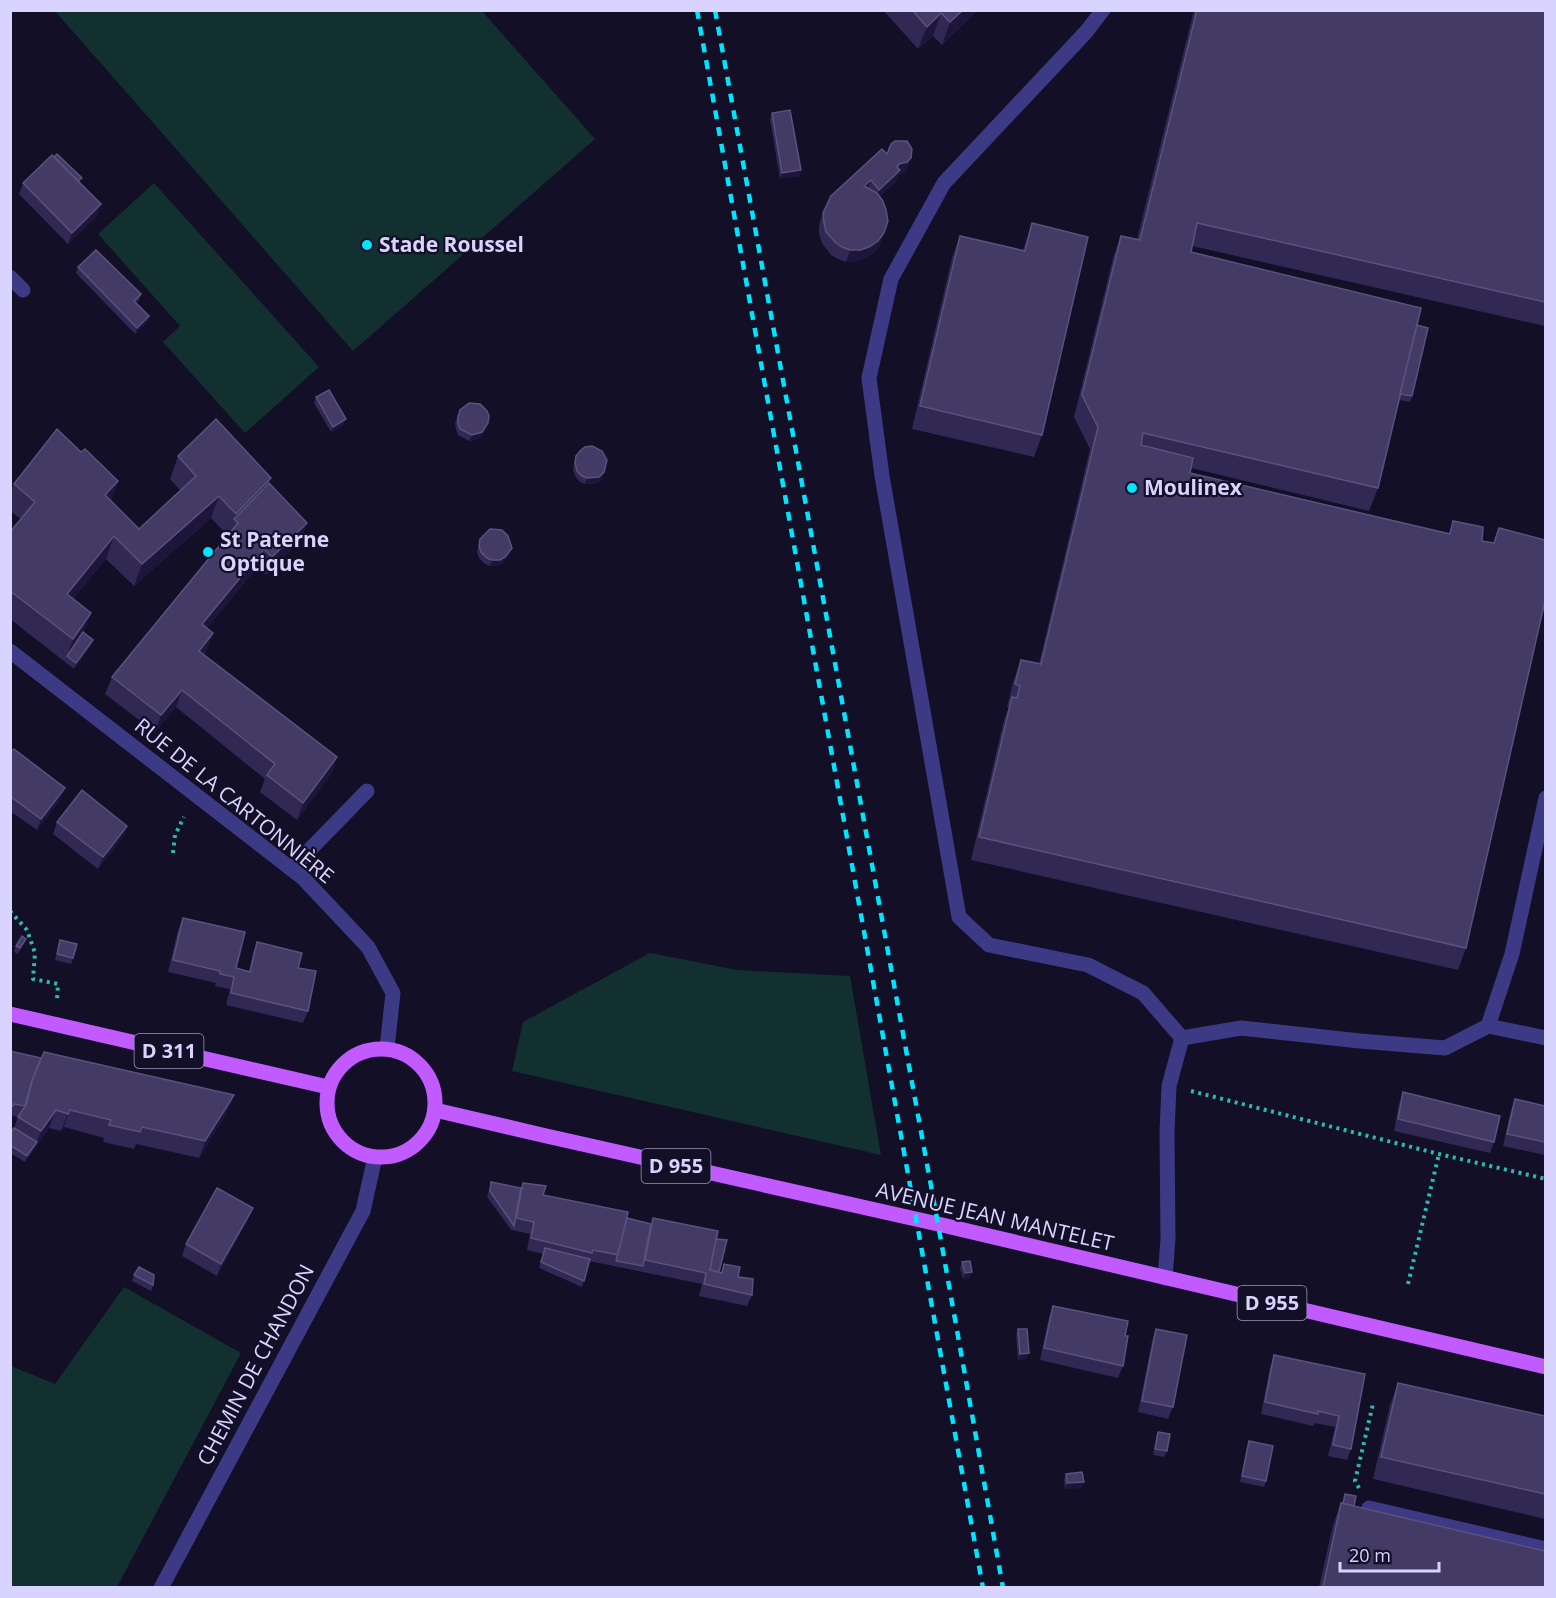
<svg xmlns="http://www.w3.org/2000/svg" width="1556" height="1598" font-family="'Open Sans',sans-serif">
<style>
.green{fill:#12302f}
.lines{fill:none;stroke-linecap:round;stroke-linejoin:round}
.path{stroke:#2fb8b0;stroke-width:4;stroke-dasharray:3 4.5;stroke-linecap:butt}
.minor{stroke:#3d3a85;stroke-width:15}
.major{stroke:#c25bff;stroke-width:15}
.rail{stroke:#00e5ff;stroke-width:4.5;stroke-dasharray:9 8;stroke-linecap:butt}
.wall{fill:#312854}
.shaded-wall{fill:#1d163a}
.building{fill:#433a66;stroke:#5a527e;stroke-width:1.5}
.poi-dot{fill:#00e5ff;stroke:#130f26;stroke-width:2}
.labels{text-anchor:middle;stroke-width:4.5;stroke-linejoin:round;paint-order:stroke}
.shield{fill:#130f26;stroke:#9e99be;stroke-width:1.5}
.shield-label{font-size:20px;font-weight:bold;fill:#d9d4ff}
.poi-label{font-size:21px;font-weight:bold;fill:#d9d4ff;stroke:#130f26;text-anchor:start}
.street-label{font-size:21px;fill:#d9d4ff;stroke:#130f26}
</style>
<rect width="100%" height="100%" fill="#130f26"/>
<g class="green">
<path d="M55,11H482L595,139L353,351Z"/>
<path d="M154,183L319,367L245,433L163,342L180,326L98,234Z"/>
<path d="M650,953L737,970L850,976L881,1155L512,1071L523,1022Z"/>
<path d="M124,1287L241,1353L117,1587H11V1366L55,1384Z"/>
</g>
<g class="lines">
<g class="path">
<path d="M173,853L175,835L184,817"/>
<path d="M10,911L27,930L35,953L33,979L58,984L57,1000"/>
<path d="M1191,1091L1439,1154L1546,1179"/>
<path d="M1408,1284L1439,1154"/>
<path d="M1359,1488L1355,1481L1373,1404"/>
</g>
<g class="minor">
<path d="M1103,10L1086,32L944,183L891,279L869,378L882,476L959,917L989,945L1088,965L1143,993L1182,1038"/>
<path d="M10,277L23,290"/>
<path d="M10,651L303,878L368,947L393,993L387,1048"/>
<path d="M291,869L367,791"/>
<path d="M1488,1026L1546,1038"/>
<path d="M1165,1278L1168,1239L1167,1132L1169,1086L1182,1038L1241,1028L1360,1041L1445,1048L1488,1026L1512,954L1546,798"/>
<path d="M1369,1508L1546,1549"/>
<path d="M161,1588L363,1211L375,1157"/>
</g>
<g class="major">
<path d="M10,1014L328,1087"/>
<circle cx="381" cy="1103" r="54"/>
<path d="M435,1110L542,1135L938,1224L1546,1367"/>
</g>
<g class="rail">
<path d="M697,10L983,1588"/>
<path d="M715,10L938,1224L1003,1588"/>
</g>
</g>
<g class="wall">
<path d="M883,10H978L942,45L933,36L918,49Z"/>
<path d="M1194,10H1545V326L1192,246L1191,252L1417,325L1412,396L1410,402L1399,400L1378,488L1369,511L1191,468L1190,473L1449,533L1453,521L1482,541L1493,543L1499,528L1466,948L1458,970L971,860L1004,720L1009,707H1007L1013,682L1021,660L1039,664L1090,449L1074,417L1113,258L1121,236L1137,239Z"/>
<path d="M772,113L801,170L799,176L780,179L770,119Z"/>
<path d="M887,154L907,170L902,174L898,175L896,182L880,196V245L874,253L865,258L855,262H846L838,259L831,255L822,243L819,234V225L823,213Z"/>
<path d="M23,183H80L101,204L97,216L68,244L19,194Z"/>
<path d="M1032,223L1042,435L1034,457L912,429L952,258L960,236L1023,250Z"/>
<path d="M78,267L141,294L139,300L136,303L149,316L147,322L135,334L76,273Z"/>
<path d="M316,397L344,425L331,432L314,403Z"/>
<path d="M460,410L488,423L486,429L480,438L469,441L458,435L456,429L455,423Z"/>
<path d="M81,452L118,481L111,501L139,529L180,490L170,479L178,456L269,483L307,523L301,540L266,575L258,566L207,628L213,633L207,650L204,655L337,757L331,774L297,820L260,792L265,779L176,707L155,732L105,694L112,677L228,536L211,518L134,586L106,559L73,599L84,633L91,646L74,669L10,619V532L21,519L10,511V492L14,484Z"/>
<path d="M576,456L602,478L597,483L591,484H585L580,482L575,476L573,469Z"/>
<path d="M480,539L510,554L503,563L497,566H490L485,564L479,558L477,552Z"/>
<path d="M10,753L60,800L37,830L10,811Z"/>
<path d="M57,822L127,826L123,837L98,869L53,834Z"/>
<path d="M183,918L236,968L249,972L253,953L257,942L298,968L308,1011L303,1023L226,1005L230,989L215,986L216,983L168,972L178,930Z"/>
<path d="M26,939L18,954L14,952L16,946Z"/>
<path d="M60,940L73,958L71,964L55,960Z"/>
<path d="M10,1051L41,1058L234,1095L227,1112L199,1158L136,1144L134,1149L103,1142L104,1138L64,1127L61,1131L49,1128L25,1162L10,1153V1134L14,1128L18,1117L10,1115Z"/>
<path d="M1403,1092L1494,1142L1490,1153L1394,1131L1399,1104Z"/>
<path d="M1515,1099L1545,1106V1155L1503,1146L1511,1110Z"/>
<path d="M491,1182L521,1188L523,1183L543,1195L627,1218L651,1224L653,1218L716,1239L719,1272H721L724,1264L738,1277L752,1295L747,1306L699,1296L702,1284L589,1261L582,1287L539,1268L543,1254L527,1250L530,1234L512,1230V1231L487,1197Z"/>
<path d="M253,1208L248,1219L217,1276L182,1256L186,1244Z"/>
<path d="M962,1262L970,1278L963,1279L960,1268Z"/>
<path d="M134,1275L153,1285L151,1291L132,1281Z"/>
<path d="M1053,1306L1125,1336L1123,1366L1118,1378L1040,1360L1049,1317Z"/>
<path d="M1018,1329L1026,1359L1018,1360L1016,1335Z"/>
<path d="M1156,1329L1173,1407L1168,1419L1138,1412L1152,1341Z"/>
<path d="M1274,1355L1365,1374L1351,1449L1347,1460L1328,1456L1335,1427L1315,1423L1313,1426L1261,1414L1270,1367Z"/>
<path d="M1398,1383L1545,1416V1519L1373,1479L1390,1405Z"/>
<path d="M1158,1432L1167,1451L1164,1457L1153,1455L1156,1438Z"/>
<path d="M1249,1441L1266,1481L1264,1487L1240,1482L1247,1447Z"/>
<path d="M1066,1474L1081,1488L1065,1489L1064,1480Z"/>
<path d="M1345,1494L1354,1506L1545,1587H1319L1333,1525L1341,1503H1342Z"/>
</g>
<g class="shaded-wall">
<path d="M963,10H978L942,45L950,22Z"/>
<path d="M941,13L933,36L918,49L927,27Z"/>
<path d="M911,158L907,170L902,174L898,175L896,182L875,201L879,190L899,164Z"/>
<path d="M801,170L799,176L780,179L782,173Z"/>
<path d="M871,180L866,192L864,186Z"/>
<path d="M101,204L97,216L68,244L72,233Z"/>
<path d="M884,233L880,245L874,253L865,258L855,262H846L850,250Z"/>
<path d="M149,316L147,322L135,334L137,328Z"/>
<path d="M346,419L344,425L331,432L333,427Z"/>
<path d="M488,423L486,429L480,438L469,441L472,435Z"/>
<path d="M604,472L602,478L597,483L585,484L587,478Z"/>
<path d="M271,478L263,500L238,523L234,519L236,514Z"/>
<path d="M118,481L110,503L105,495Z"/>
<path d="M219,496L211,518L134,586L142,564Z"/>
<path d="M307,523L301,540L266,575L272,557Z"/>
<path d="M114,536L106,559L58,617L67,594Z"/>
<path d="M512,548L510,554L503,563L497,566H490L492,560Z"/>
<path d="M264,549L258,566L196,641L202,624Z"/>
<path d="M91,613L83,635L67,656L65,662L73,639Z"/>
<path d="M213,633L207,650L193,668L199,651Z"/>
<path d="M93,640L91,646L74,669L76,663Z"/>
<path d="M182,690L176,707L155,732L161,715Z"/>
<path d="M337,757L331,774L297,820L303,803Z"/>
<path d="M65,788L60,800L37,830L41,819Z"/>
<path d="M127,826L123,837L98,869L103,857Z"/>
<path d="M234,1095L227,1112L199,1158L205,1141Z"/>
<path d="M56,1110L49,1128L25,1162L27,1156L37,1142L41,1131Z"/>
<path d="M70,1110L64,1127L61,1131L68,1114Z"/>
<path d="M253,1208L248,1219L217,1276L221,1264Z"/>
<path d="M972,1272L970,1278L963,1279L965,1273Z"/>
<path d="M1029,1353L1026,1359L1018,1360L1020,1354Z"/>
<path d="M1084,1482L1081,1488L1065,1489L1067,1483Z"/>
</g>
<g class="building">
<path d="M912,10H963L950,22L941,13L927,27Z"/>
<path d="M1197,10H1545V302L1197,223L1191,252L1421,308L1378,488L1143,433L1141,445L1193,458L1190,473L1450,534L1453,521L1483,527L1482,541L1494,543L1499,528L1545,540V601L1466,948L979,837L1012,697L1017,698L1020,686L1015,684L1021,660L1041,664L1098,427L1082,395L1121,236L1140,240Z"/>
<path d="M790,110L801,170L782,173L772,113Z"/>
<path d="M895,141H907L912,149L911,158L907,162L899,164L897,167L900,170L879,190L871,180L864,186L877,193L883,201L886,210L888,221L884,233L878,241L869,247L860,250H850L842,247L836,243L826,232L824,223L823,213L831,196L882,149L887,154L891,144Z"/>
<path d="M57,154L82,178L78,181L54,157Z"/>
<path d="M52,155L101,204L72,233L23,183Z"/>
<path d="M1032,223L1088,237L1042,435L920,406L960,236L1025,251Z"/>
<path d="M96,250L141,294L134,301L149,316L137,328L78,267Z"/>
<path d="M1417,325L1428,328L1412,396L1400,394Z"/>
<path d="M329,390L346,419L333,427L316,397Z"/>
<path d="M469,403L480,404L487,411L489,416L488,423L482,432L472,435L460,429L458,423V417L460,410Z"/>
<path d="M216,419L271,478L236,514L219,496L142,564L114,536L67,594L91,613L73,639L10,591V532L35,502L14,484L57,429L81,452L85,449L118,481L105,495L139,529L196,476L178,456Z"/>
<path d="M592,446L602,451L607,460L604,472L599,477L587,478L582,476L577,471L575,463L576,456L581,450L585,447Z"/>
<path d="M269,483L307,523L272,557L264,549L202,624L213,633L199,651L337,757L303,803L267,775L275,764L182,690L161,715L112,677L238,523L234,519Z"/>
<path d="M490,529L502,530L508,536L512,548L505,557L500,560H492L487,558L481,552L479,546L480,539Z"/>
<path d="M83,632L93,640L76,663L67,656Z"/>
<path d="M14,749L65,788L41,819L10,796V753Z"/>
<path d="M82,790L127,826L103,857L57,822Z"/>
<path d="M183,918L245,932L236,968L250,972L257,942L302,953L298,968L316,971L308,1011L231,993L234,977L220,974V971L173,960Z"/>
<path d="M22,936L26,939L20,948L16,946Z"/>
<path d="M60,940L77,944L73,958L57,954Z"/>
<path d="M10,1051L41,1058L31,1084L25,1106L14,1104L13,1106H10Z"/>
<path d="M44,1052L234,1095L205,1141L142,1127L140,1132L109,1125L111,1120L70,1110L68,1114L56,1110L41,1131L18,1117L26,1105L33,1078Z"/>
<path d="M1403,1092L1500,1116L1494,1142L1398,1119Z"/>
<path d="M1515,1099L1545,1106V1142L1507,1134Z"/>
<path d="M14,1128L37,1142L27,1156L10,1145V1134Z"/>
<path d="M491,1182L521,1188L514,1226L490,1191Z"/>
<path d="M523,1183L546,1186L543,1195L628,1212L619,1255L593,1250L592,1253L531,1238L534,1222L516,1218Z"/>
<path d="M217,1188L253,1208L221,1264L186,1244Z"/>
<path d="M627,1218L651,1224L643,1266L616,1261Z"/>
<path d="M653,1218L718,1231L710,1270L722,1273L724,1264L740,1267L738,1277L753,1279L752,1295L704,1284L706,1273L645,1260Z"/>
<path d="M716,1239L727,1240L719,1272L710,1270Z"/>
<path d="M545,1248L590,1259L584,1281L541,1262Z"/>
<path d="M970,1261L972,1272L965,1273L962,1262Z"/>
<path d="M139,1267L154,1275L153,1285L134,1275Z"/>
<path d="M1053,1306L1128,1321L1125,1336H1128L1123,1366L1044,1348Z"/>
<path d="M1018,1329H1027L1029,1353L1020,1354Z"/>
<path d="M1156,1329L1187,1335L1173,1407L1142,1401Z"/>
<path d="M1274,1355L1365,1374L1351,1449L1333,1445L1339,1416L1318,1411V1414L1265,1402Z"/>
<path d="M1398,1383L1545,1416V1494L1381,1457Z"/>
<path d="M1158,1432L1170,1434L1167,1451L1155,1449Z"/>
<path d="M1249,1441L1273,1446L1266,1481L1242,1476Z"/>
<path d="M1082,1472L1084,1482L1067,1483L1066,1474Z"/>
<path d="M1345,1494L1356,1496L1354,1506L1343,1504Z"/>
<path d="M1341,1503L1545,1551V1587H1323Z"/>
</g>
<g class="poi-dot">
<circle cx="367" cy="245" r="6"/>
<circle cx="1132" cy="488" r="6"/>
<circle cx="208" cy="552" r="6"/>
</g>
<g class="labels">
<g class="shield">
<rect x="134.5" y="1034" width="69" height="34" rx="4.5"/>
<rect x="641.5" y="1149" width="69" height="34" rx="4.5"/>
<rect x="1237.5" y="1286" width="69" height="34" rx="4.5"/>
</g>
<g class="shield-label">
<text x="169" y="1058">D 311</text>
<text x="676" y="1173">D 955</text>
<text x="1272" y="1310">D 955</text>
</g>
<g class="poi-label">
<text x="379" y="252">Stade Roussel</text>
<text x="1144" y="495">Moulinex</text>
<text x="220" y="547">St Paterne<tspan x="220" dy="24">Optique</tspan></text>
</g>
<g class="street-label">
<text transform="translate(234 801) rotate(39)" y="7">RUE DE LA CARTONNIÈRE</text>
<text transform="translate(995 1217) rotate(13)" y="7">AVENUE JEAN MANTELET</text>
<text transform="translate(256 1365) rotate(-62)" y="7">CHEMIN DE CHANDON</text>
</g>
</g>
<rect width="1556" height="1598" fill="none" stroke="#d9d4ff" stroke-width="24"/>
<path d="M1340 1562v9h99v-9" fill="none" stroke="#d9d4ff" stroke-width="3"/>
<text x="1349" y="1562" font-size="18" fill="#d9d4ff" stroke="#130f26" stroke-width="4.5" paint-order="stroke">20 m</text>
</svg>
